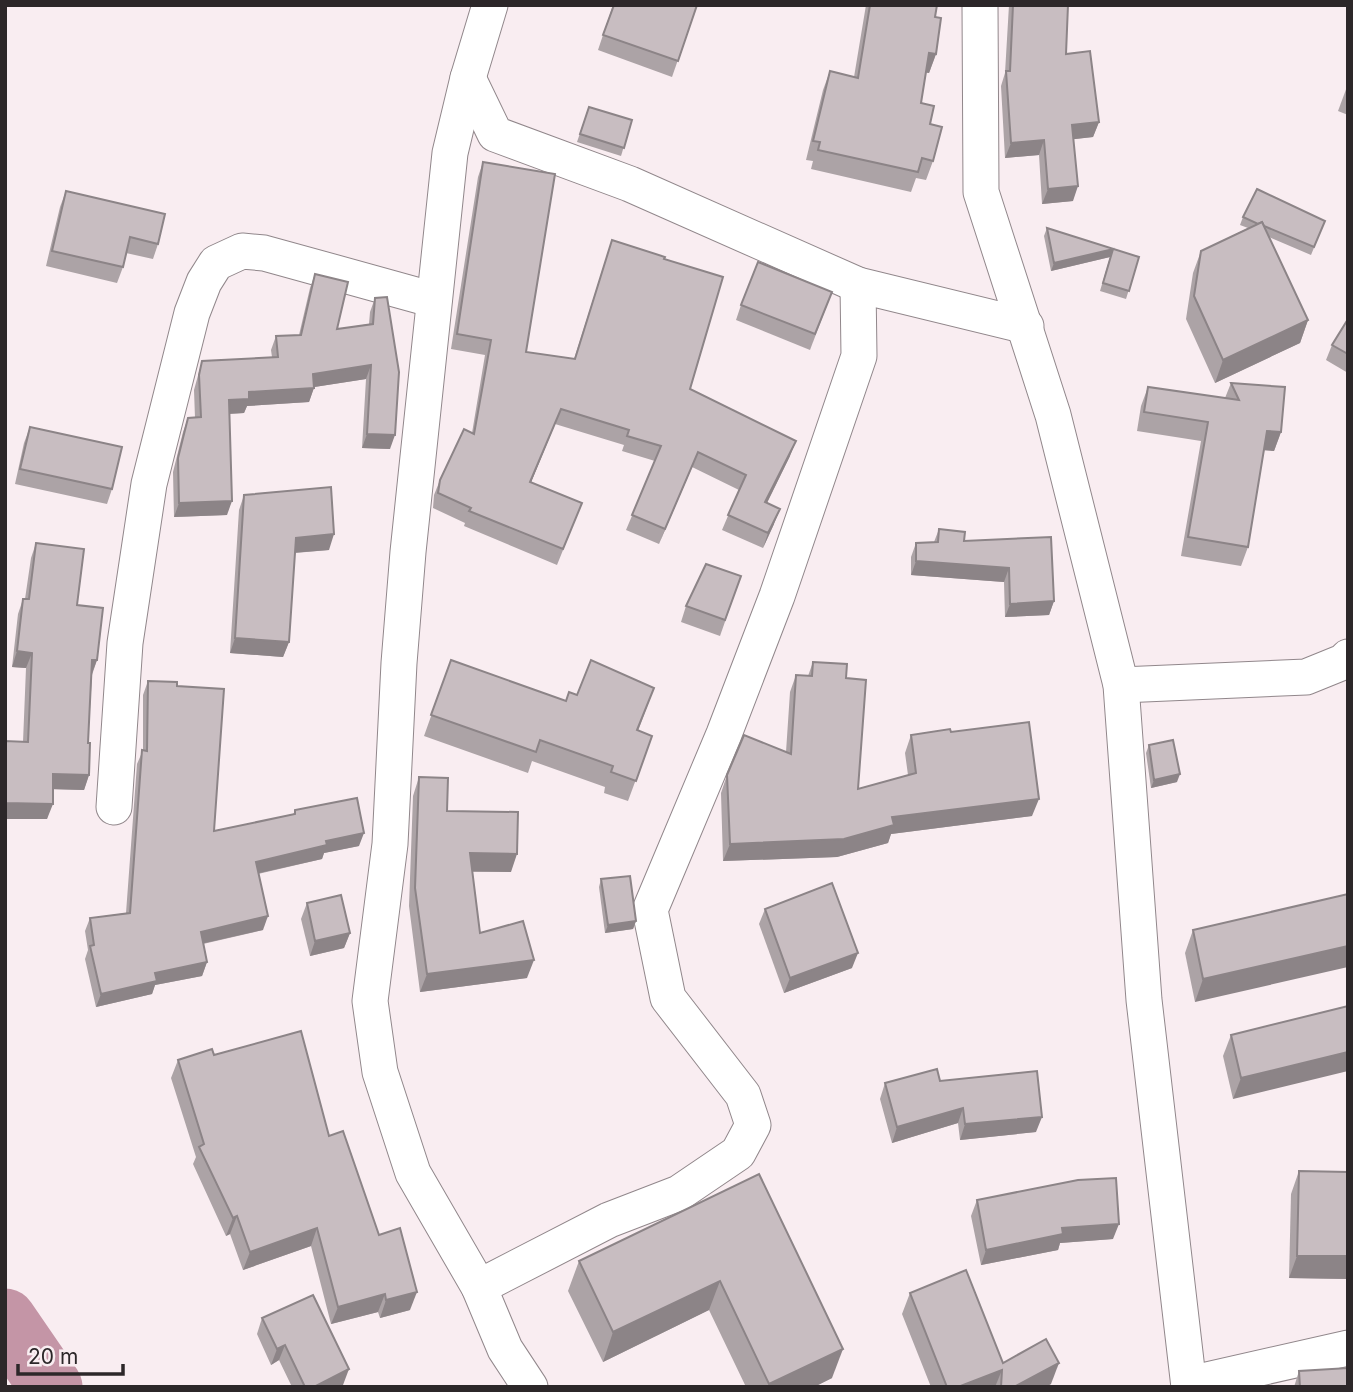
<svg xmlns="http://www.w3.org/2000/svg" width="1353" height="1392" font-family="Inter,sans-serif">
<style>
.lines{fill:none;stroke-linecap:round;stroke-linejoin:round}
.river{stroke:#c495a6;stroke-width:63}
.street-casing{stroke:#91878b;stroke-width:37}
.street{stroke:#fff;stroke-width:35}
.wall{fill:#aca3a6}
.shaded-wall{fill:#8c8487}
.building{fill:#c8bdc1;stroke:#8c8487;stroke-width:2}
</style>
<rect width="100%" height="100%" fill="#f9edf1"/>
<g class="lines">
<path class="river" d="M5,1320L51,1387"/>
<g class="street-casing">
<g id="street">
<path d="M490,5L468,78L450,153L408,552L399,663L390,844L370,1001L380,1072L413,1173L479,1287L505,1349L530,1387"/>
<path d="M980,5L981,192L1053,415L1121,685L1144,1000L1189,1387"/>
<path d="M468,78L495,134L630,184L858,285L1026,326"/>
<path d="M1121,685L1306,677L1343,662L1348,657"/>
<path d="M114,807L125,643L149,484L192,313L204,282L216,263L242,251L264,253L434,300"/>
<path d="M479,1287L609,1220L679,1193L738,1153L753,1125L743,1095L668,998L650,910L724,734L777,596L859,356L858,285"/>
<path d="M1189,1384L1348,1348"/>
</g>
</g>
<use href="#street" class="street"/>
</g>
<g class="wall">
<path d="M613,5H697L672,77L598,50Z"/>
<path d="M866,5H937L935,17L936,54L929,73L926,72L921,103L930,124L933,161L926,180L916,178L911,192L811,169L813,161L806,160L823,90L830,71L854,77Z"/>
<path d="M1009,5H1068L1066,54L1099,122L1093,137L1074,139L1073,201L1042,204L1039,155L1005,158L1001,86L1005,73Z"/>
<path d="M1348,84V115L1338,111Z"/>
<path d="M589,107L632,120L621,156L577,142Z"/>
<path d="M483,162L526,352L574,359L612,240L664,259L690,389L790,456L767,503L774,524L763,548L722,530L739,490L692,467L659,544L626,530L655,461L622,451L624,445L555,424L531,482L582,503L557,565L464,526L465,523L433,508L434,495L440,480L472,433L485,355L451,349L478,177Z"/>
<path d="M66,191L158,244L153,259L126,253L123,267L117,283L46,266L60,207Z"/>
<path d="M1243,217L1325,221L1311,255L1269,237L1308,320L1300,343L1215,383L1186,319L1193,273L1201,251L1248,228L1240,225Z"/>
<path d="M1047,228L1139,257L1126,299L1100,291L1110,257L1051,271L1044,236Z"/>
<path d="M315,274L337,329L369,324L370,312L375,298L390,449L362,448L366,379L314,387L309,402L247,406L244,413L230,414L227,515L174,517L173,472L183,432L188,418H195L194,390L202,361L272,357L271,350L276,336L299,335L310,288Z"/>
<path d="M832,292L810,350L736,320L741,305Z"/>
<path d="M1348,319V373L1326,360L1332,345Z"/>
<path d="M1231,383L1281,432L1274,451L1264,450L1248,547L1241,566L1181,556L1201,441L1137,431L1141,406L1148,387L1225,398Z"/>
<path d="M30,427L112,489L107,504L15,484L24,443Z"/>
<path d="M244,495L329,550L295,553L289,642L283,657L230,653L239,510Z"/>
<path d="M939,529L964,541L1051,537L1054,601L1049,615L1005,617L1004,582L911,575V557L916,543L934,542Z"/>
<path d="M36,543L77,605L97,660L92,675L88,743L89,775L84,790L53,789L47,819L23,742L26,668L12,667L18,614L23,599H25L31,558Z"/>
<path d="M741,576L720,636L681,622L686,606Z"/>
<path d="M451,660L566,701L577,695L654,688L638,731L652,736L628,801L604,793L605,787L532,761L528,773L424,736Z"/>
<path d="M813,662L846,678L858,789L908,775L905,753L911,735L951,732L1032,816L891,834L888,843L837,857L723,861L721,793L727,775L786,752L790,692L796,675L808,676Z"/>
<path d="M148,681L177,686L214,831L293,815L295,810L359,846L324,853L322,859L258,874L263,930L203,944L207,962L202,976L155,985L152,994L96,1007L85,959L88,950L85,931L90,918L126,913L137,764L143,750V695Z"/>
<path d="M1149,745L1177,782L1151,788L1146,753Z"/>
<path d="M419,777L447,811L511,872H472L480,933L527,978L420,992L409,906L413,796Z"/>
<path d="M601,879L636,921L633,929L605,933L599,887Z"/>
<path d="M1348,894L1195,1002L1185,953L1193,930Z"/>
<path d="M307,903L350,933L344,948L310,956L301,919Z"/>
<path d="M765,909L852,968L784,993L759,924Z"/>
<path d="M1348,1006L1233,1099L1223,1056L1231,1035Z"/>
<path d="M214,1055L329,1136L379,1235L410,1310L380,1318L378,1312L331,1324L311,1246L243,1270L230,1234L226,1236L193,1164L196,1157L171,1078L178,1060Z"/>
<path d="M940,1081L1036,1132L960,1140L958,1123L892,1143L880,1099L885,1083Z"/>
<path d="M1299,1171L1348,1172V1279L1289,1278L1291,1194Z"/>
<path d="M759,1174L832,1378L814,1387H746L709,1310L603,1362L568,1291L579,1261Z"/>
<path d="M977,1200L1113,1239L1060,1243L1058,1250L981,1265L971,1216Z"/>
<path d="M910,1293L1003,1363L1051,1384L1045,1387H931L902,1314Z"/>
<path d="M262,1318L343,1385L339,1387H292L279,1360L271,1365L257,1334Z"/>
<path d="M1299,1371L1348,1387H1294Z"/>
</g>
<g class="shaded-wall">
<path d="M929,53L936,54L929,73L922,72Z"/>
<path d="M1099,122L1093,137L1067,140L1072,125Z"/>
<path d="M1044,140L1039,155L1005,158L1011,143Z"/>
<path d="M1078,186L1073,201L1042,204L1048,189Z"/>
<path d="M1113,249L1110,257L1051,271L1054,263Z"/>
<path d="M1308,320L1300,343L1215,383L1223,360Z"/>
<path d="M371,365L366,379L308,388L313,374Z"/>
<path d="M314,388L309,402L247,406L244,413L224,414L229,400L249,392Z"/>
<path d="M561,409L555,424L525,497L530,482Z"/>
<path d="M1267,431L1281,432L1274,451L1261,450Z"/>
<path d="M367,434L395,435L390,449L362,448Z"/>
<path d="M796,441L790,456L760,517L765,502Z"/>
<path d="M698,452L692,467L659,544L665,529Z"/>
<path d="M232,501L227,515L174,517L179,503Z"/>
<path d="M780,509L774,524L763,548L768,533Z"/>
<path d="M334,534L329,550L291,553L296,538Z"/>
<path d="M916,561L1009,568L1004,582L911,575Z"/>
<path d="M1054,601L1049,615L1005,617L1010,604Z"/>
<path d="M235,638L289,642L283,657L230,653Z"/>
<path d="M17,651L32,653L26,668L12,667Z"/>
<path d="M92,660H97L91,676Z"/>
<path d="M53,774L89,775L84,790L47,789Z"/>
<path d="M1180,774L1177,782L1151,788L1154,780Z"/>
<path d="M1039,799L1032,816L891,834L888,843L837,857L723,861L730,844L892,817Z"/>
<path d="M5,803L53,804L47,819H5Z"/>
<path d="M364,833L359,846L324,853L322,859L251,875L256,862L326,841Z"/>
<path d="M470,853L517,854L511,872L463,871Z"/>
<path d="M268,916L263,930L196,945L201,932Z"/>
<path d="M636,921L633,929L605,933L608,925Z"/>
<path d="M350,933L344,948L310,956L315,941Z"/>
<path d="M1348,946V967L1195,1002L1203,979Z"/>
<path d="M858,953L852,968L784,993L790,978Z"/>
<path d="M534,960L527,978L420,992L427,974Z"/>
<path d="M207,962L202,976L155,985L152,994L96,1007L101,994L155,973Z"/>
<path d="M1348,1052V1071L1233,1099L1241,1078Z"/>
<path d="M963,1108L958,1123L892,1143L897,1127Z"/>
<path d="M1042,1117L1036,1132L960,1140L965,1124Z"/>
<path d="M237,1216L230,1234L226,1236L233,1218Z"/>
<path d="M1119,1224L1113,1239L1060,1243L1058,1250L981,1265L986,1250L1062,1228Z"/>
<path d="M317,1228L311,1246L243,1270L250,1252Z"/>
<path d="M1297,1256H1348V1279L1289,1278Z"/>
<path d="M720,1281L709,1310L603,1362L613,1332Z"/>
<path d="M417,1292L410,1310L380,1318L386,1300Z"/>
<path d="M385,1294L378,1312L331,1324L338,1307Z"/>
<path d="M285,1345L279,1360L271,1365L277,1349Z"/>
<path d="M843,1349L832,1378L814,1387H768L769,1384Z"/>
<path d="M1059,1363L1051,1384L1045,1387H1014Z"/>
<path d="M349,1369L343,1385L339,1387H314Z"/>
<path d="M1002,1370L995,1387H958Z"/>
</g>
<g class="building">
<path d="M614,5H697L678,61L603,35Z"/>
<path d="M870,5H937L935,17L941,18L936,54L929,53L921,103L934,106L930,124L942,127L933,161L922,158L918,172L818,150L820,142L813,141L830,71L858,78Z"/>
<path d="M1013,5H1068L1066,54L1090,51L1099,122L1072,125L1078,186L1048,189L1044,140L1011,143L1006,71H1010Z"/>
<path d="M589,107L632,120L624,148L580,134Z"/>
<path d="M483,162L555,174L526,352L575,359L612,240L665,257L664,259L723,277L690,389L796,441L765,502L780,509L768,533L728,515L746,475L698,452L665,529L632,515L661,446L627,436L629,430L561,409L530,482L582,503L563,549L469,511L471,508L438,493L440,480L464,429L474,434L491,340L457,334Z"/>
<path d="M1257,189L1325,221L1314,247L1264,226L1262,222L1258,224L1243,217Z"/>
<path d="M66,191L165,214L158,244L130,237L123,267L52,251Z"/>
<path d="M1262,222L1308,320L1223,360L1194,296L1201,251Z"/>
<path d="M1047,228L1139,257L1129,291L1103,283L1113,249L1054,263Z"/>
<path d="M758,262L832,292L815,334L741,305Z"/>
<path d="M315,274L348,282L337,329L373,324L375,298L387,297L399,372L395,435L367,434L371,365L313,374L314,388L249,392V399L229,400L232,501L179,503L178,458L188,418L201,417L199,375L202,361L278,357L276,336L301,335Z"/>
<path d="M1348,319V354L1332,345Z"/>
<path d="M1231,383L1285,387L1281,432L1267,431L1248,547L1188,537L1208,422L1144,412L1148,387L1239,400Z"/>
<path d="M30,427L122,447L112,489L20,469Z"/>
<path d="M331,487L334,534L296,538L289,642L235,638L244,495Z"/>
<path d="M939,529L965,532L964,541L1051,537L1054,601L1010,604L1009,568L916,561V543L938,542Z"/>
<path d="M36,543L84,549L77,605L103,608L97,660H92L88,743H90L89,775L53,774V804L5,803V741L28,742L32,653L17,651L23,599H29Z"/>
<path d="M706,564L741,576L725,620L686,606Z"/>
<path d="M451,660L566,701L569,692L577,695L591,660L654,688L637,730L652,736L636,781L611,772L613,766L540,740L536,752L431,715Z"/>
<path d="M813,662L847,664L846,678L866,680L858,789L916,773L911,735L950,729L951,732L1029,722L1039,799L892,817L894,825L844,839L730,844L727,775L744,735L791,754L796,675L812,676Z"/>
<path d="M148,681L177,682V686L224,689L214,831L295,814V810L357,798L364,833L326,841L327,845L256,862L268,916L201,932L207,962L155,973L157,981L101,994L90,946L94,945L90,918L130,913L142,750L147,751Z"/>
<path d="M1173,740L1180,774L1154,780L1149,745Z"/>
<path d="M419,777L448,778L447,811L518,812L517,854L470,853L480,933L523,921L534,960L427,974L415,888Z"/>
<path d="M630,876L636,921L608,925L601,879Z"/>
<path d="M832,883L858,953L790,978L765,909Z"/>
<path d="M1348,894V946L1203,979L1193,930Z"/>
<path d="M341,895L350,933L315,941L307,903Z"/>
<path d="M1348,1006V1052L1241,1078L1231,1035Z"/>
<path d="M301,1031L329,1136L343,1131L379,1235L400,1228L417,1292L386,1300L385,1294L338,1307L317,1228L250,1252L237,1216L233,1218L199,1147L204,1144L178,1060L212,1049L214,1055Z"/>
<path d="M937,1069L940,1081L1037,1071L1042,1117L965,1124L963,1108L897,1127L885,1083Z"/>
<path d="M1299,1171L1348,1172V1256H1297Z"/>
<path d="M759,1174L843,1349L769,1384L720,1281L613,1332L579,1261Z"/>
<path d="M1116,1178L1119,1224L1062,1228L1063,1234L986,1250L977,1200L1078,1180Z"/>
<path d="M966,1270L1003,1363L1046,1339L1059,1363L1014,1387H1001L1002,1370L958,1387H947L910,1293Z"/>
<path d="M313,1295L349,1369L314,1387H305L285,1345L277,1349L262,1318Z"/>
<path d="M1348,1368V1387H1300L1299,1371Z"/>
</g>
<rect width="1353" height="1392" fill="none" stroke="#2c2729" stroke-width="14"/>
<path d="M18 1364v10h105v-10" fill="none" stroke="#2c2729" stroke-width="3.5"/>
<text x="28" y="1364" font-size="21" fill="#2c2729" stroke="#f9edf1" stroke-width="5" paint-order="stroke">20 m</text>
</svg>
